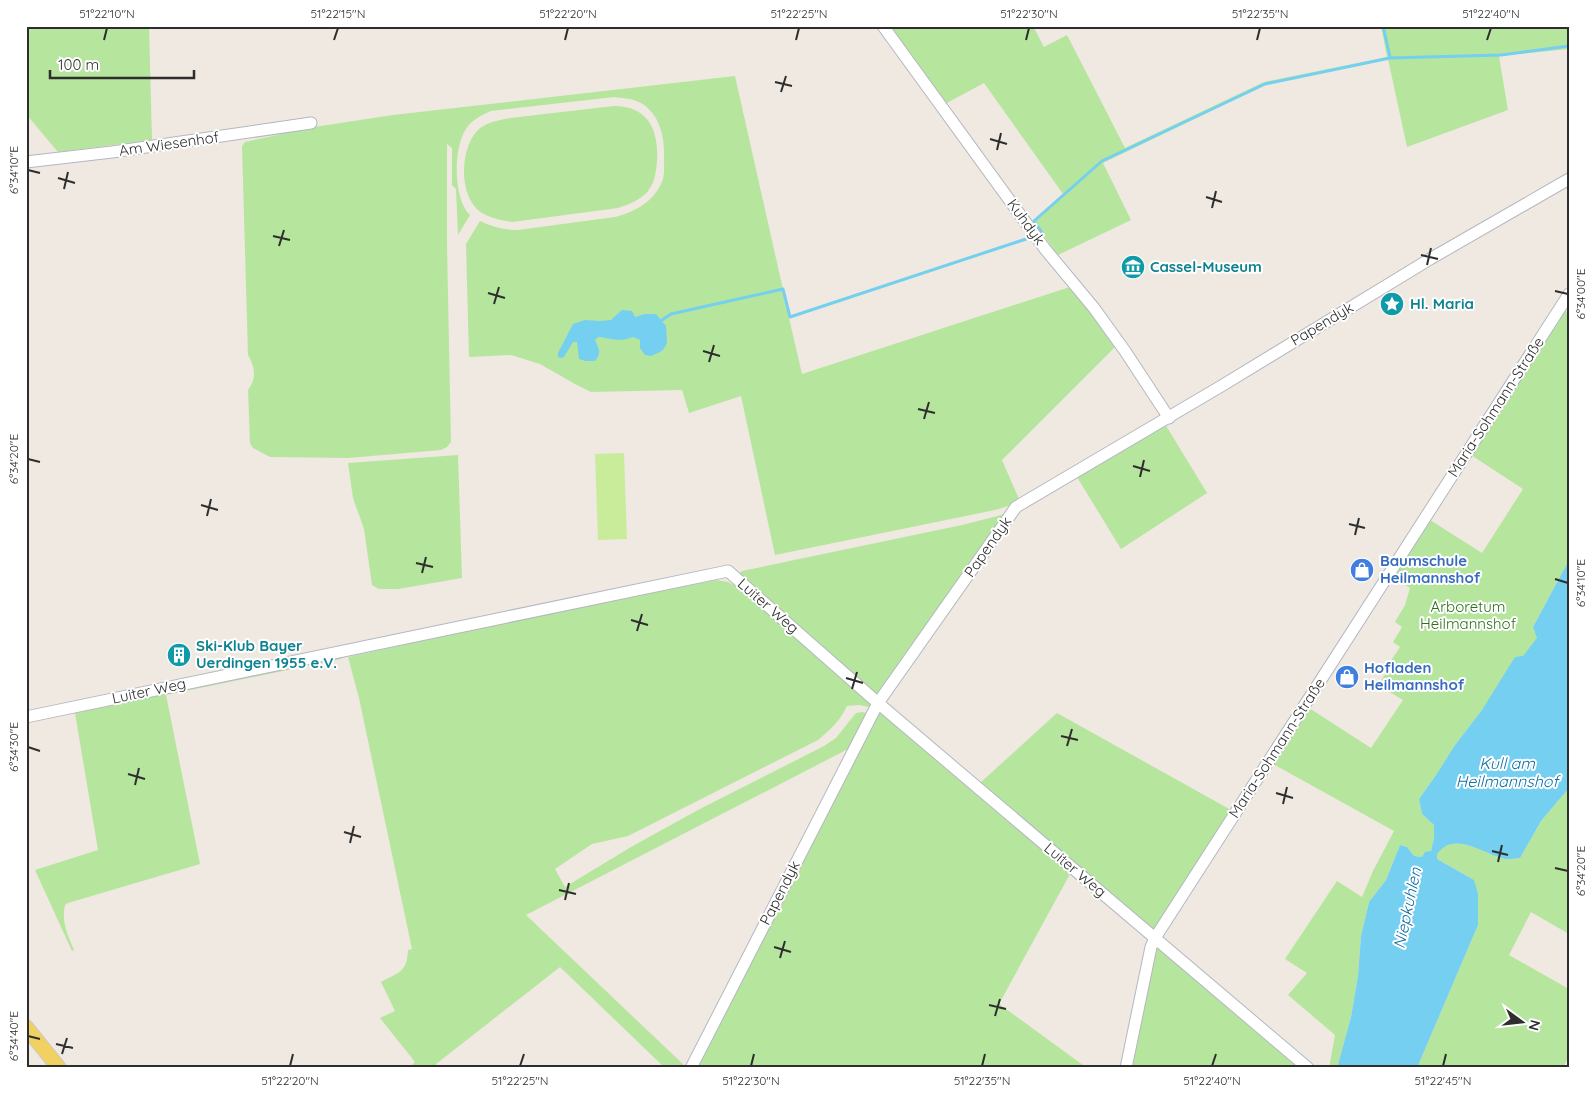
<svg xmlns="http://www.w3.org/2000/svg" width="1595" height="1094" font-family="Quicksand,sans-serif">
<style>
.green{fill:#b6e59e}
.pitch{fill:#c9ec9a}
.water{fill:#75cff0}
.lines{fill:none;stroke-linecap:round;stroke-linejoin:round}
.stream{stroke:#75cff0;stroke-width:3}
.minor-casing{stroke:#b4b7c1;stroke-width:13}
.major-casing{stroke:#c9c9c9;stroke-width:16}
.minor{stroke:#fff;stroke-width:11}
.major{stroke:#f2d163;stroke-width:14}
.ticks{fill:none;stroke:#2e2e2e;stroke-width:2}
.labels{text-anchor:middle;stroke-width:4;stroke-linejoin:round;paint-order:stroke}
.street-label{font-size:15px;fill:#2e2e2e;stroke:#fff}
.culture-label{font-size:15px;font-weight:bold;fill:#0d838f;stroke:#fff;text-anchor:start}
.shop-label{font-size:15px;font-weight:bold;fill:#366cbe;stroke:#fff;text-anchor:start}
.park-label{font-size:15px;fill:#2c6e1b;stroke:#fff}
.water-label{font-size:16px;font-style:italic;fill:#0d6fa3;stroke:#fff}
.neatline{fill:none;stroke:#2e2e2e;stroke-width:2}
.ticks-label{font-size:12px;text-anchor:middle;fill:#2e2e2e}
</style>
<rect width="100%" height="100%" fill="#efe9e1"/>
<g class="green">
<path d="M26,26H149L152,140L58,152L26,114Z"/>
<path d="M884,26H1033L1044,47L1067,35L1125,148L1264,82L1387,57L1381,26H1569V49L1499,56L1508,110L1407,147L1388,59L1265,85L1103,163L1131,220L1058,255L1033,221L1063,194L984,83L945,104Z"/>
<path d="M735,76L789,316L1029,237L1030,239L789,318L802,374L1073,286L1118,344L1002,460L1019,499L1008,506L995,510L775,555L741,396L689,413L682,390L591,392L575,384L540,364L511,355L469,357L466,244L480,221C492,227 504,230 518,230L615,217C634,212 652,203 661,184C665,177 664,166 664,157C665,133 657,105 630,99C625,98 619,98 614,97L491,111C482,115 471,120 466,129C453,148 453,199 470,215L458,235L456,189L452,185V148L447,144V246L451,442L447,447L441,450L348,458L270,457L253,448L250,443L248,390C257,378 255,367 248,355L242,146L245,142L314,127L393,115Z"/>
<path d="M614,106C648,106 659,130 657,161C656,172 655,182 648,191C640,200 630,204 618,208L512,222C500,220 484,217 476,208C458,189 461,144 480,128C488,122 500,120 510,118Z"/>
<path d="M1564,310L1569,313V560L1533,627L1538,638L1455,745L1436,775L1419,799L1422,814L1434,825V838L1431,851L1422,857L1414,856L1407,847L1400,845L1386,880L1369,902L1361,936L1358,976L1351,1017L1337,1068H1329L1335,1035L1288,995L1307,973L1285,959L1337,881L1362,897L1373,871L1394,831L1273,764L1309,708L1371,748L1403,700L1378,685L1386,673L1384,671L1400,647L1393,642L1402,627L1395,622L1405,605L1410,588L1393,577L1430,520L1482,553L1523,489L1471,455Z"/>
<path d="M1165,424L1207,493L1121,549L1077,477Z"/>
<path d="M458,455L462,578L398,589H379L372,585L364,529L353,498L348,463Z"/>
<path d="M1005,514L877,695L740,579V573L742,571L962,525Z"/>
<path d="M716,580L728,582L740,588L872,703L869,707L859,705L847,706C840,721 830,730 818,740L628,836L592,844L555,869L565,887L631,847L698,810L824,746L836,738L856,713L862,712L870,714L852,747L526,915L687,1068H665L560,967L436,1064L439,1068H413L411,1066L415,1062L380,1018L395,1011L381,982C399,972 407,973 408,950L412,949L359,698L348,657L580,606Z"/>
<path d="M346,655L341,659L166,695L200,864L68,903L65,905C61,921 68,936 74,950L72,951L35,870L98,850L75,713L166,692Z"/>
<path d="M879,712L1070,874L999,1004L1087,1068H701L699,1065Z"/>
<path d="M1057,713L1231,810L1153,930L980,783Z"/>
<path d="M1569,788V934L1531,912L1509,955L1569,989V1056L1563,1068H1417L1478,925L1474,880L1437,859L1436,854C1455,830 1482,854 1505,859C1509,860 1515,858 1520,858L1541,821Z"/>
<path d="M1155,946L1298,1068H1130Z"/>
</g>
<path class="pitch" d="M624,453L627,539L598,540L595,454Z"/>
<g class="water">
<path d="M622,310L632,311L635,317L645,314H656L666,326L667,343L663,350L658,353L651,356L645,355L640,348V340L633,337C619,343 612,338 598,337L595,340C599,349 602,353 595,361H586L579,359L577,342H573L564,357L561,358L558,357V353L573,324L585,320L600,321L611,320Z"/>
<path d="M1569,560V788L1541,821L1520,858C1515,858 1509,860 1505,859C1482,854 1455,830 1437,854V859L1474,880L1478,894V925L1417,1068H1337L1351,1017L1358,976L1361,936L1369,902L1386,880L1400,845L1407,847L1414,856L1422,857L1425,852L1431,851L1434,838V825L1422,814L1419,799L1436,775L1455,745L1482,710L1515,657L1523,656L1537,638L1533,627Z"/>
</g>
<g class="lines">
<g class="stream">
<path d="M1383,26L1390,57"/>
<path d="M1043,234L1034,221L1102,161L1265,84L1390,58L1501,55L1569,46"/>
<path d="M659,322L671,314L783,289L790,317L1029,238"/>
</g>
<g class="minor-casing">
<g id="minor">
<path d="M883,26L1045,249L1094,308L1125,351L1169,418"/>
<path d="M26,162L112,152L311,123"/>
<path d="M26,717L728,571L878,703L1308,1068"/>
<path d="M691,1068L878,703L1016,507L1223,385L1430,259L1569,179"/>
<path d="M1126,1068L1151,947L1155,938L1569,294"/>
</g>
</g>
<g class="major-casing">
<path id="major" d="M26,1027L59,1068"/>
</g>
<use href="#minor" class="minor"/>
<use href="#major" class="major"/>
</g>
<path class="ticks" d="M104,40L107,28M334,40L338,28M565,40L568,28M796,40L799,28M1026,40L1029,28M1257,40L1260,28M1487,40L1491,28M775,82L792,86M781,92L786,76M990,139L1007,144M997,150L1001,133M28,170L40,173M58,178L75,183M64,189L68,172M1206,197L1222,202M1212,208L1216,191M273,236L290,240M279,246L284,230M1421,255L1438,259M1427,265L1431,248M1555,291L1568,294M488,293L505,298M494,304L499,287M703,351L720,356M709,362L714,345M918,409L935,413M924,419L929,402M28,459L40,462M1133,466L1150,471M1140,477L1144,460M201,505L218,510M207,516L211,499M1349,524L1365,528M1355,535L1359,518M416,563L433,567M422,573L426,557M1555,579L1568,583M631,620L648,625M637,631L642,614M846,678L863,683M852,689L857,672M1061,736L1078,740M1067,746L1072,729M28,747L40,751M128,774L145,779M135,785L139,768M1276,793L1293,798M1283,804L1287,787M344,832L361,837M350,843L354,826M1492,851L1508,855M1498,862L1502,845M1555,868L1568,871M559,890L576,894M565,900L569,883M774,947L791,952M780,958L785,941M989,1005L1006,1009M995,1016L1000,999M28,1036L40,1039M56,1044L73,1048M62,1054L67,1038M290,1066L293,1054M520,1066L524,1054M751,1066L754,1054M982,1066L985,1054M1212,1066L1216,1054M1443,1066L1446,1054"/>
<defs>
<g id="museum-disc" transform="scale(1.25)"><circle r="9.5" fill="#0f9aa8" stroke="#fff"/><path d="M0-6L6-3V-2H-6V-3ZM-5-1h2V3h-2ZM-1-1h2V3h-2ZM3-1h2V3H3ZM-6 4H6V6H-6Z" fill="#fff"/></g>
<g id="sight-disc" transform="scale(1.25)"><circle r="9.5" fill="#0f9aa8" stroke="#fff"/><path d="M0-6L1.8-2.2L6-1.7L2.9 1.2L3.7 5.4L0 3.3L-3.7 5.4L-2.9 1.2L-6-1.7L-1.8-2.2Z" fill="#fff"/></g>
<g id="shop-disc" transform="scale(1.25)"><circle r="9.5" fill="#3f7fe0" stroke="#fff"/><path d="M-5-2.5h2.3a2.7 3.5 0 0 1 5.4 0H5L5.5 6h-11ZM-1.5-2.5h3a1.5 2.3 0 0 0-3 0Z" fill="#fff"/></g>
<g id="building-disc" transform="scale(1.25)"><circle r="9.5" fill="#0f9aa8" stroke="#fff"/><path d="M-4-6H4V6H1V3H-1V6H-4ZM-2.5-4.3h1.7v1.8h-1.7ZM.8-4.3h1.7v1.8H.8ZM-2.5-1h1.7V.8h-1.7ZM.8-1h1.7V.8H.8Z" fill="#fff"/></g>
</defs>
<g fill-rule="evenodd">
<use href="#museum-disc" x="1133" y="267"/>
<use href="#sight-disc" x="1392" y="304"/>
<use href="#shop-disc" x="1362" y="570"/>
<use href="#building-disc" x="179" y="655"/>
<use href="#shop-disc" x="1347" y="677"/>
</g>
<g class="labels">
<g class="street-label">
<text transform="translate(169 144) rotate(-8)" y="5">Am Wiesenhof</text>
<text transform="translate(1026 222) rotate(54)" y="5">Kuhdyk</text>
<text transform="translate(1322 324) rotate(-31)" y="5">Papendyk</text>
<text transform="translate(1496 407) rotate(-57)" y="5">Maria-Sohmann-Straße</text>
<text transform="translate(988 547) rotate(-55)" y="5">Papendyk</text>
<text transform="translate(768 606) rotate(41)" y="5">Luiter Weg</text>
<text transform="translate(149 691) rotate(-12)" y="5">Luiter Weg</text>
<text transform="translate(1277 748) rotate(-57)" y="5">Maria-Sohmann-Straße</text>
<text transform="translate(1075 870) rotate(40)" y="5">Luiter Weg</text>
<text transform="translate(780 893) rotate(-63)" y="5">Papendyk</text>
</g>
<g class="culture-label">
<text x="1150" y="272">Cassel-Museum</text>
<text x="1410" y="309">Hl. Maria</text>
<text x="196" y="651">Ski-Klub Bayer<tspan x="196" dy="17">Uerdingen 1955 e.V.</tspan></text>
</g>
<g class="shop-label">
<text x="1380" y="566">Baumschule<tspan x="1380" dy="17">Heilmannshof</tspan></text>
<text x="1364" y="673">Hofladen<tspan x="1364" dy="17">Heilmannshof</tspan></text>
</g>
<g class="park-label">
<text x="1468" y="612">Arboretum<tspan x="1468" dy="17">Heilmannshof</tspan></text>
</g>
<g class="water-label">
<text x="1507" y="769">Kull am<tspan x="1507" dy="18">Heilmannshof</tspan></text>
<text transform="translate(1407 908) rotate(-78)" y="6">Niepkuhlen</text>
</g>
</g>
<rect width="1595" height="1094" fill="none" stroke="#ffffff" stroke-width="55"/>
<g transform="translate(1522 1022) rotate(105)" stroke="#ffffff" stroke-width="4" paint-order="stroke">
<path d="M0-4L9 19L0 12L-9 19Z" fill="#2e2e2e"/>
<text y="-8" font-size="14" font-weight="bold" text-anchor="middle" fill="#2e2e2e">N</text>
</g>
<path d="M50 70v8h144v-8" fill="none" stroke="#2e2e2e" stroke-width="2.5"/>
<text x="58" y="70" font-size="15" fill="#2e2e2e" stroke="#ffffff" stroke-width="4" paint-order="stroke">100 m</text>
<rect x="28" y="28" width="1540" height="1038" class="neatline"/>
<g class="ticks-label">
<text x="107" y="18">51°22'10"N</text>
<text x="338" y="18">51°22'15"N</text>
<text x="568" y="18">51°22'20"N</text>
<text x="799" y="18">51°22'25"N</text>
<text x="1029" y="18">51°22'30"N</text>
<text x="1260" y="18">51°22'35"N</text>
<text x="1491" y="18">51°22'40"N</text>
<text transform="translate(14 170) rotate(-90)" y="4">6°34'10"E</text>
<text transform="translate(1581 294) rotate(-90)" y="4">6°34'00"E</text>
<text transform="translate(14 459) rotate(-90)" y="4">6°34'20"E</text>
<text transform="translate(1581 583) rotate(-90)" y="4">6°34'10"E</text>
<text transform="translate(14 747) rotate(-90)" y="4">6°34'30"E</text>
<text transform="translate(1581 871) rotate(-90)" y="4">6°34'20"E</text>
<text transform="translate(14 1036) rotate(-90)" y="4">6°34'40"E</text>
<text x="290" y="1085">51°22'20"N</text>
<text x="520" y="1085">51°22'25"N</text>
<text x="751" y="1085">51°22'30"N</text>
<text x="982" y="1085">51°22'35"N</text>
<text x="1212" y="1085">51°22'40"N</text>
<text x="1443" y="1085">51°22'45"N</text>
</g>
</svg>
